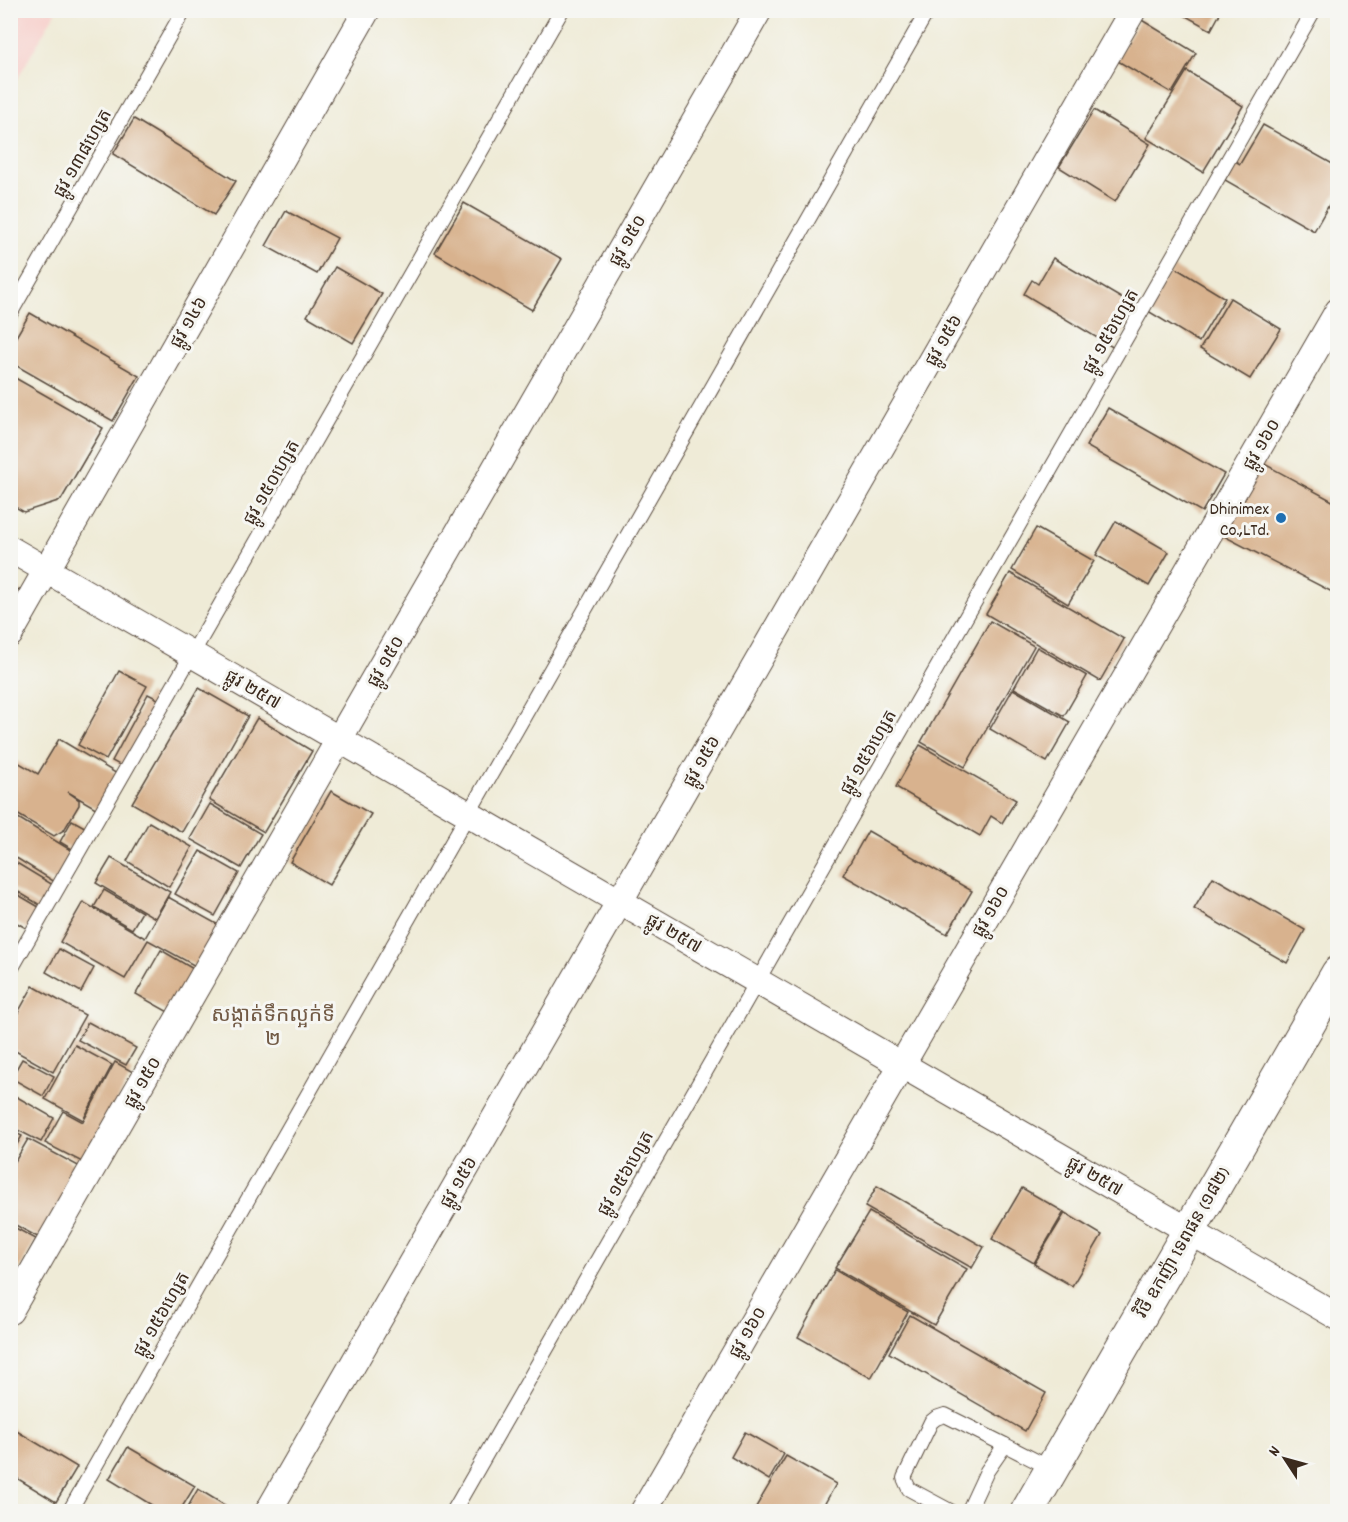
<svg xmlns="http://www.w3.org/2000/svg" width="1348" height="1522" font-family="Dekko,'Noto Sans Khmer',sans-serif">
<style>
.built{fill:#f7d0cc}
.building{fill:#d8b28e}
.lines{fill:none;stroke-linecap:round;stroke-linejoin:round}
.service-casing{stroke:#56473a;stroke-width:16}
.minor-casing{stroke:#56473a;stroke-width:28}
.tertiary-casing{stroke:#56473a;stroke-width:35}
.service{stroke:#fff;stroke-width:14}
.minor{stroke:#fff;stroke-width:26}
.tertiary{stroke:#fff;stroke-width:33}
.poi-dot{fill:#1f6fb2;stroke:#f6f6f2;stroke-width:2}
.labels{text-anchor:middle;stroke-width:6;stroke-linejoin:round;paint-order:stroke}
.street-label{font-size:18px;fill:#3b2a1e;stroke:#f6f6f2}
.poi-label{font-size:18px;fill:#3b2a1e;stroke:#f6f6f2;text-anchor:end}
.quarter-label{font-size:21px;fill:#725a45;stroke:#f6f6f2}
</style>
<rect width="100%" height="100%" fill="#f6f6f2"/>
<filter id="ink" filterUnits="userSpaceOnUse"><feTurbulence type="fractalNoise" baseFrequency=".0167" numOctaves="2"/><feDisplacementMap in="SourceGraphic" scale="12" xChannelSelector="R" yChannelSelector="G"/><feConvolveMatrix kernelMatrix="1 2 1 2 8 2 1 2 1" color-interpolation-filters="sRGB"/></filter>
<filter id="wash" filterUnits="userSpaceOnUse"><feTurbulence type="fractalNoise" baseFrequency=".008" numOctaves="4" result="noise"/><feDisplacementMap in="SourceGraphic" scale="24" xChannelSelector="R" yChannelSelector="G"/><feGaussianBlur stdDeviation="1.35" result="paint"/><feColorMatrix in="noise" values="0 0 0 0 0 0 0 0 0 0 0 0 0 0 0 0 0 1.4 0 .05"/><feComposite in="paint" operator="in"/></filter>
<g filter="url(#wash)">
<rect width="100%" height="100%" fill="#efebd7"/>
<path class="built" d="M11,10L56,11L11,90L10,11Z"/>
<g id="blocks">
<g class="building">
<path d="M1175,10H1222L1211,30Z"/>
<path d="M1140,19L1196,53L1172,93L1116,60Z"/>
<path d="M1187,71L1243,106L1203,172L1146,138Z"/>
<path d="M1094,110L1150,144L1115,202L1059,167Z"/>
<path d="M134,119L236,181L214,215L113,154Z"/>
<path d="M1263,125L1338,167V189L1314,231L1225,180L1235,161L1240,164Z"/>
<path d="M464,203L562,259L532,310L435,253Z"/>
<path d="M286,211L337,238L317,274L266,246Z"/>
<path d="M1053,258L1138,308L1114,348L1024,294L1032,280L1038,284Z"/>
<path d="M335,267L382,294L353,343L307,316Z"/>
<path d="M1174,267L1225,298L1199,342L1148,311Z"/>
<path d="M1230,298L1281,329L1250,379L1200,349Z"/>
<path d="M30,313L139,376L113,421L10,362V347Z"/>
<path d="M10,375L103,428L61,500L24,512L10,504Z"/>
<path d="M1108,408L1224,474L1202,512L1086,446Z"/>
<path d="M1257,460L1338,504V595L1216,532Z"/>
<path d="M1116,521L1169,552L1149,586L1096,555Z"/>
<path d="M1036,528L1094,561L1068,604L1012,570Z"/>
<path d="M1010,573L1124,639L1100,681L986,614Z"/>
<path d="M10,585L21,591L10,608Z"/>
<path d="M990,621L1034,646L965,767L921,742Z"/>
<path d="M1037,647L1087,676L1064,716L1014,688Z"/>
<path d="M119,671L147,686L106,760L78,745Z"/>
<path d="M199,688L248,716L182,832L132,803Z"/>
<path d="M1013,689L1070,722L1047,762L990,729Z"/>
<path d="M148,694L162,701L125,768L112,761Z"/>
<path d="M257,718L312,751L264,832L209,800Z"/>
<path d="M59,739L119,775L99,810L68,792L79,800V805L64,830L54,836L10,810V770L16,761L38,774Z"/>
<path d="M920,745L1016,800L1002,823L991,816L980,836L896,787Z"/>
<path d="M331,791L371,814L329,885L290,862Z"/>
<path d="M210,804L261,834L241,868L190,839Z"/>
<path d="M10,813L77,854L58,884L10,854Z"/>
<path d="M72,820L90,830L77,852L60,842Z"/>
<path d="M149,822L192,847L169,887L127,861Z"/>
<path d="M868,831L972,891L947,934L843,875Z"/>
<path d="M200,851L239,873L215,916L175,894Z"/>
<path d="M111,858L170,892L155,918L96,883Z"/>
<path d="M10,859L58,888L45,908L10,887Z"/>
<path d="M1213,877L1305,930L1287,963L1194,909Z"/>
<path d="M10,890L44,910L31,931L10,919Z"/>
<path d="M104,890L142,912L132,929L94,907Z"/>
<path d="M168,897L224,928L201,969L148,940L125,979L60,942L83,902L145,938Z"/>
<path d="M59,949L94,968L81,992L46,972Z"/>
<path d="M161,950L195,970L170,1013L136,994Z"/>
<path d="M33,986L85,1015L53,1072L10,1048V1027Z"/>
<path d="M88,1022L136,1048L126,1065L78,1040Z"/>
<path d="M75,1045L112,1065L83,1120L45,1099Z"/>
<path d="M22,1059L54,1076L43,1096L11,1078Z"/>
<path d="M115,1062L133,1072L84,1163L45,1143L63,1111L83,1122Z"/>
<path d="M10,1093L54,1118L41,1142L10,1126Z"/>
<path d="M10,1130L22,1136L10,1156Z"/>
<path d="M28,1139L84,1169L45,1241L10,1222V1170Z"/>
<path d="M877,1186L984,1247L972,1268L865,1207Z"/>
<path d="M1022,1188L1064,1212L1034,1263L992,1239Z"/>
<path d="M869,1212L967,1269L934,1325L835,1268Z"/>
<path d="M1065,1213L1102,1235L1072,1286L1034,1264Z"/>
<path d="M10,1225L36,1239L13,1281L10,1280Z"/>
<path d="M835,1270L908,1312L871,1378L798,1337Z"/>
<path d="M910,1315L1046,1393L1025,1431L889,1353Z"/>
<path d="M10,1427L77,1467L56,1502L10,1474Z"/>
<path d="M745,1432L784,1454L769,1480L731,1457Z"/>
<path d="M128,1447L195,1486L179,1512H163L109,1479Z"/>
<path d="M786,1456L836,1484L820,1512H753Z"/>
<path d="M198,1489L236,1512H185Z"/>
</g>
</g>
</g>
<g filter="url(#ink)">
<use href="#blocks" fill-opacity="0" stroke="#56473a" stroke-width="1.5"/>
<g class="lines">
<g class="service-casing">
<g id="service">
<path d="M10,314L184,10"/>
<path d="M10,971L562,10"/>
<path d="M69,1512L928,10"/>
<path d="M453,1512L1314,10"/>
<path d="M952,1512L909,1489L904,1478L931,1422L936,1418L945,1415L1005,1445"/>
<path d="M968,1512L987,1471L1005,1445L1052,1469"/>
</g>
</g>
<g class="minor-casing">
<g id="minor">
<path d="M10,549L1338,1317"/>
<path d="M10,634L367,10"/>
<path d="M10,1311L759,10"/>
<path d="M268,1512L1133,10"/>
<path d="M643,1512L1338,311"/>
</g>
</g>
<g class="tertiary-casing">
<path id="tertiary" d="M1027,1512L1338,973"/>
</g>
<use href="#service" class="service"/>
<use href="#minor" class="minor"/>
<use href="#tertiary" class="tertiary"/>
</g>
</g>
<circle class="poi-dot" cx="1281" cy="518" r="6"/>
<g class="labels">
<g class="street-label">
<text transform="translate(82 153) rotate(-60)" y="6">ផ្លូវ ១៣៨ហ្សេត</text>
<text transform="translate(627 240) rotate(-60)" y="6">ផ្លូវ ១៥០</text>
<text transform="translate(188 322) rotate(-60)" y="6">ផ្លូវ ១៤៦</text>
<text transform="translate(1110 331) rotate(-60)" y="6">ផ្លូវ ១៥៦ហ្សេត</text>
<text transform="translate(943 340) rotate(-60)" y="6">ផ្លូវ ១៥៦</text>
<text transform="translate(1261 444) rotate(-60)" y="6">ផ្លូវ ១៦០</text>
<text transform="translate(271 482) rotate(-60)" y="6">ផ្លូវ ១៥០ហ្សេត</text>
<text transform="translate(385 661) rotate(-60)" y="6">ផ្លូវ ១៥០</text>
<text transform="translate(253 689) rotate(30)" y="6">ផ្លូវ ២៥៧</text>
<text transform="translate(868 752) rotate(-60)" y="6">ផ្លូវ ១៥៦ហ្សេត</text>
<text transform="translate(701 761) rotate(-60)" y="6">ផ្លូវ ១៥៦</text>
<text transform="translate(990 911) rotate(-60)" y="6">ផ្លូវ ១៦០</text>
<text transform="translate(674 933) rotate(30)" y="6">ផ្លូវ ២៥៧</text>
<text transform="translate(142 1082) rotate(-60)" y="6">ផ្លូវ ១៥០</text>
<text transform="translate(625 1173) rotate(-60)" y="6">ផ្លូវ ១៥៦ហ្សេត</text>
<text transform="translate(1095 1176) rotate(30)" y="6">ផ្លូវ ២៥៧</text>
<text transform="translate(458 1182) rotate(-60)" y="6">ផ្លូវ ១៥៦</text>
<text transform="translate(1182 1242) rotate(-60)" y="6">វិថី ឧកញ៉ា ទេពផន (១៨២)</text>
<text transform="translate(161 1314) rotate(-60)" y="6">ផ្លូវ ១៥៦ហ្សេត</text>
<text transform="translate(747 1332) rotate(-60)" y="6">ផ្លូវ ១៦០</text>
</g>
<g class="poi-label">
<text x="1269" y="514">Dhinimex<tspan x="1269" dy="21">Co.,LTd.</tspan></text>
</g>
<g class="quarter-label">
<text x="273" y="1021">សង្កាត់ទឹកល្អក់ទី<tspan x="273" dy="24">២</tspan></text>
</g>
</g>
<rect width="1348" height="1522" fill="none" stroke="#f6f6f2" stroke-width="36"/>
<g transform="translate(1285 1459) rotate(306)" stroke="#f6f6f2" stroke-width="4.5" paint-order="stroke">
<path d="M0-4.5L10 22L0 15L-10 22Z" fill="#3b2a1e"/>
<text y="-9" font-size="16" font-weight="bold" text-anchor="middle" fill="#3b2a1e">N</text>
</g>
</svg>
